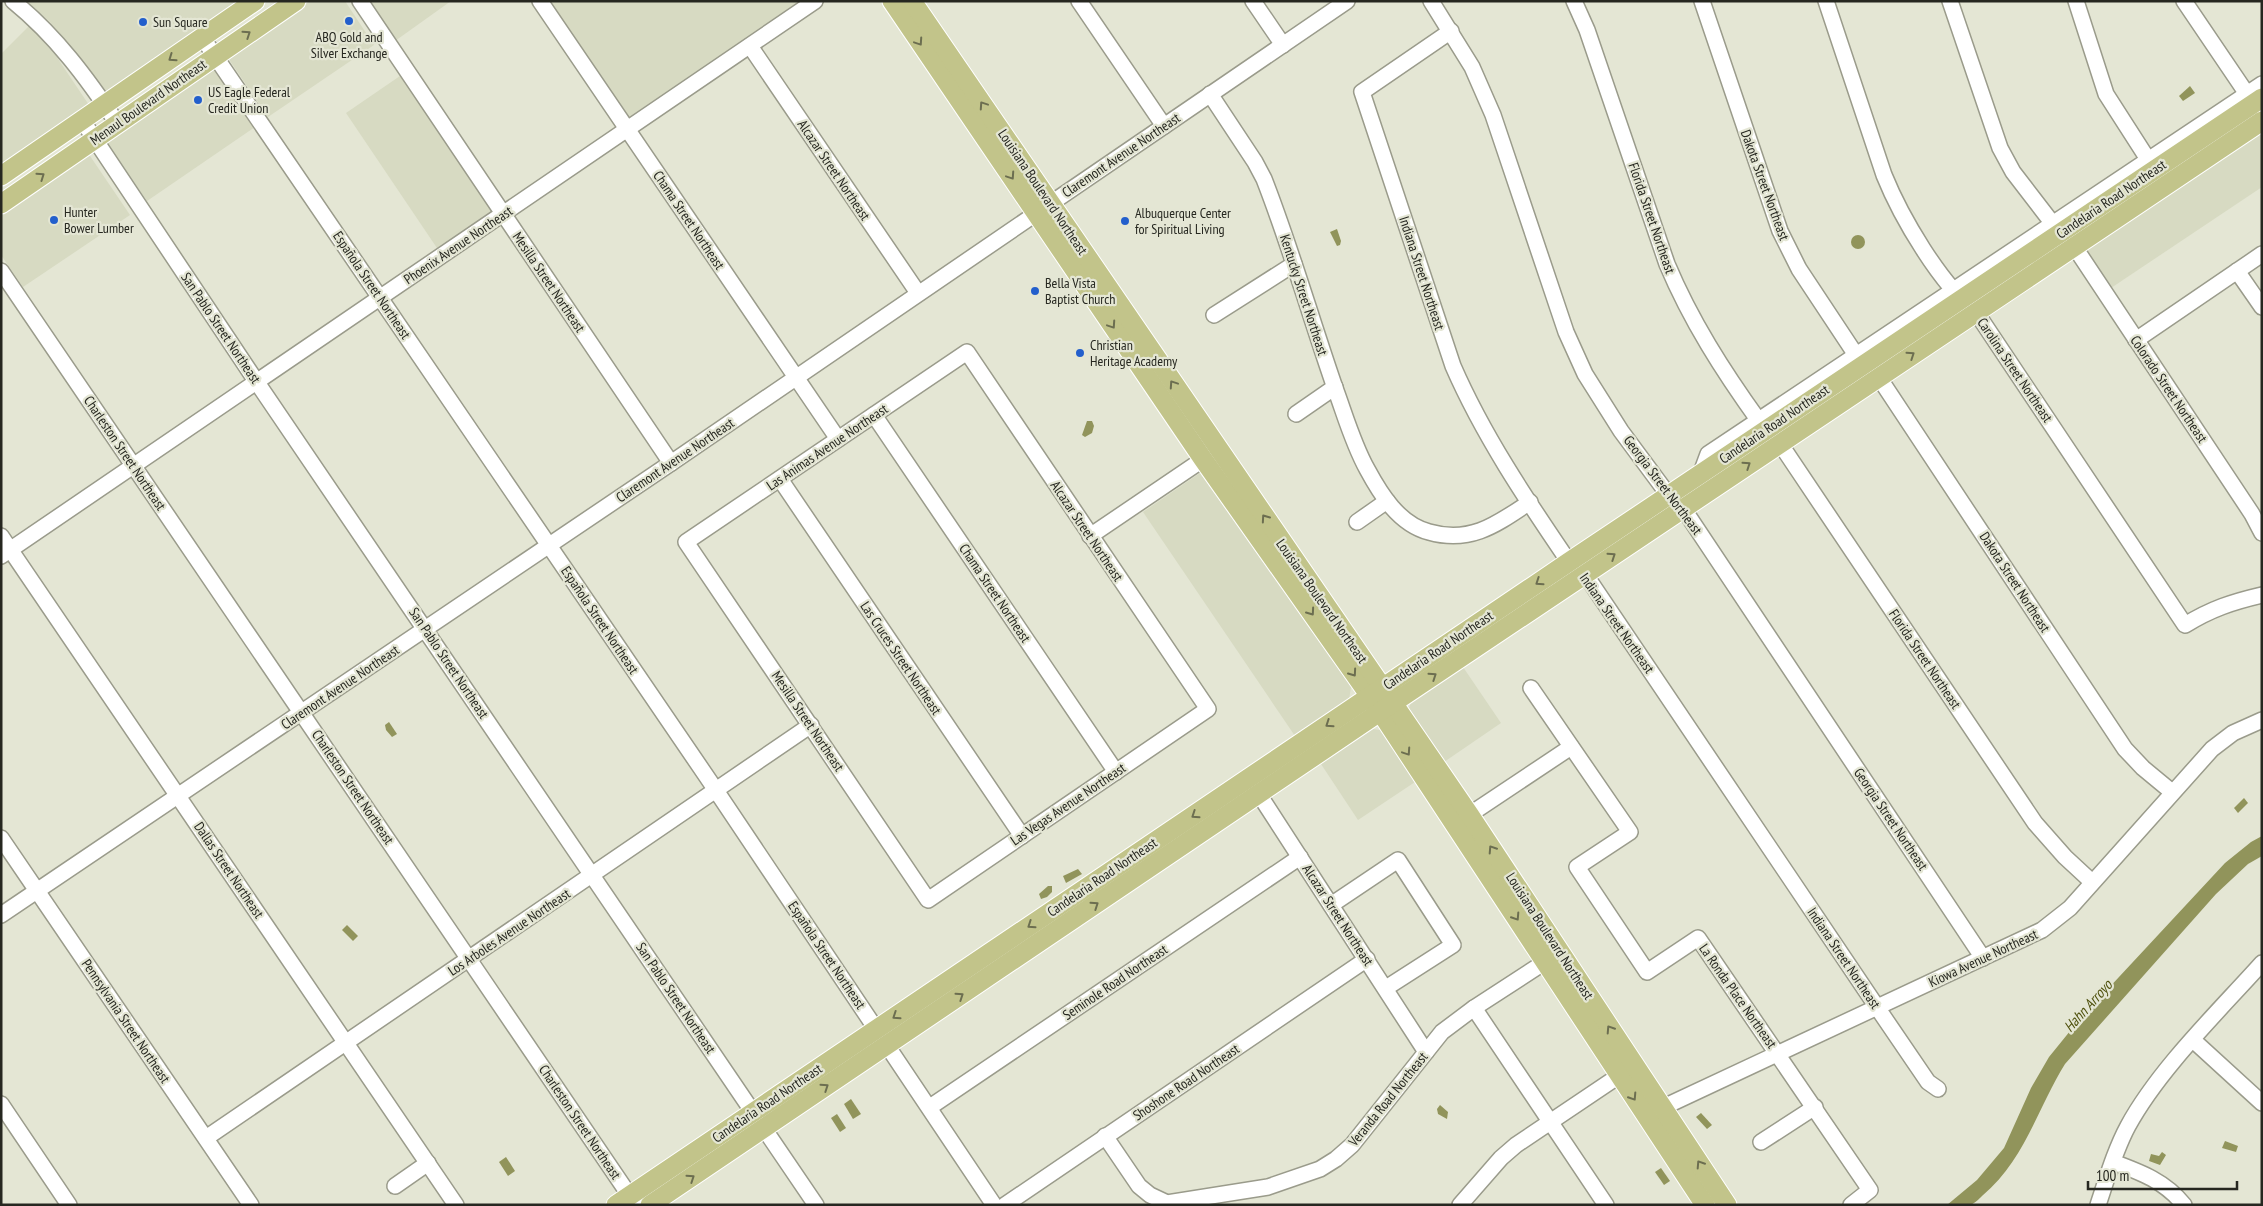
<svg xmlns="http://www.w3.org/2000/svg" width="2263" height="1206" font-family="'PT Sans Narrow',sans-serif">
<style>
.built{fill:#d7dac2}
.water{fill:#91945b}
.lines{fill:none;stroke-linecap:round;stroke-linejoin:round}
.minor-casing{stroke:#9a9b8b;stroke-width:18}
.major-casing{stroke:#fff;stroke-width:21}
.minor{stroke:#fff;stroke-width:15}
.major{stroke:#c2c48a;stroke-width:19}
.oneway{stroke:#6c6e50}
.poi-dot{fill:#235fcc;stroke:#e4e6d4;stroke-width:2}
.labels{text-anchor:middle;stroke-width:4.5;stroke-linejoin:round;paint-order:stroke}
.poi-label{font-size:14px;fill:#262720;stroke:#e4e6d4;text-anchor:start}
.street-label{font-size:14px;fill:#262720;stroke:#e4e6d4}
.water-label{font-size:15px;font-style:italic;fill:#4f510d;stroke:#e4e6d4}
</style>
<rect width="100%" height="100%" fill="#e4e6d4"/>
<g class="built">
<path d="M27,1L91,2L243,1L110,92L105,93L50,22Z"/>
<path d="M310,1H345L374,45L268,117L228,58Z"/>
<path d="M367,1H451L395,41Z"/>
<path d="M548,1H800L628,119Z"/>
<path d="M29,26L56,56L89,105L84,110L1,164V54Z"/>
<path d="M211,69L216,71L255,127L147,201L106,142Z"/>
<path d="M400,76L496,212L439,251L346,113Z"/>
<path d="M2262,127V187L2111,288L2084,248Z"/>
<path d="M88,153L130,215L23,287L1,255V211Z"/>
<path d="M1200,473L1351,687L1349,700L1295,736L1143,512Z"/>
<path d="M1463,667L1501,723L1444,762L1409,708L1412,700Z"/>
<path d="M1373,729L1380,730L1415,782L1358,820L1321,764Z"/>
</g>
<g class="water">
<path d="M2190,86L2195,93L2183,101L2179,96Z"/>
<path d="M1337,229L1341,241L1340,245L1337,246L1330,232Z"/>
<circle cx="1858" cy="242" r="7"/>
<path d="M1087,421H1092L1094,426L1092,433L1085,437L1082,435Z"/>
<path d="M389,722L397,734L392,737L386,730L385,725Z"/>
<path d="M2244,798L2248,803L2238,813L2234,808Z"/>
<path d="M2262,836V856L2248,864L2216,894L2065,1064C2037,1109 2025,1160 1982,1196C1979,1199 1974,1204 1970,1205C1963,1206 1954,1205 1947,1205L1977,1180L2004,1148L2031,1088L2049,1057L2079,1020L2225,863L2251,842Z"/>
<path d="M1078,869L1082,874L1066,883L1063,876Z"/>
<path d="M1048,886H1052V892L1047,897L1041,899L1039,894Z"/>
<path d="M347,925L358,936L353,941L342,930Z"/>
<path d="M851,1099L861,1114L853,1119L844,1104Z"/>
<path d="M1440,1105L1448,1112L1447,1119L1438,1114L1437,1109Z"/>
<path d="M1701,1113L1712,1125L1707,1129L1696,1117Z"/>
<path d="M837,1114L846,1128L840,1132L831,1118Z"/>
<path d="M2225,1141L2238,1146L2236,1152L2222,1148Z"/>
<path d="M2162,1152L2166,1155L2160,1165L2149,1161L2151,1154L2159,1156Z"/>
<path d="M506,1157L515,1171L508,1176L499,1162Z"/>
<path d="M1661,1168L1670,1181L1664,1185L1655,1172Z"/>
</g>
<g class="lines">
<g class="minor-casing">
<g id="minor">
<path d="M13,1C56,36 87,78 117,123"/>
<path d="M360,1L671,463"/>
<path d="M540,1L838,439"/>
<path d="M1079,1L1164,126"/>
<path d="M1253,1L1283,45"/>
<path d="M1431,1L1472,67L1493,115L1566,332L1585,374L1621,431L1664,489L1683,508L1983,958"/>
<path d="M1574,1L1587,30L1667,264C1691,321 1723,371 1759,421"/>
<path d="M1702,1L1780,231L1799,269L1856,355"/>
<path d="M1826,1L1884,175C1901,217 1940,284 1976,312L2185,625C2211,609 2232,602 2262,595"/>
<path d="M1950,1L2000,148L2013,172L2053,224"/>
<path d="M2076,1L2106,94L2149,161"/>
<path d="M2184,1L2247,94"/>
<path d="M1451,31L1362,92L1453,366C1483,435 1526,499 1569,562L1585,574L1883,1016L1928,1082L1938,1089"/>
<path d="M202,37L709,780L994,1205"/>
<path d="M750,46L918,293"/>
<path d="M1210,94L1255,162L1264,179C1291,248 1311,319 1335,388C1345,415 1353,444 1367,469C1381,495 1399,524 1429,532C1471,544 1497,524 1530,502"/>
<path d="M82,120L256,381L816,1205"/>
<path d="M2066,239L2074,246L2252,514L2262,533"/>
<path d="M1,271L636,1205"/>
<path d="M2237,271L2262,307"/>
<path d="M1214,315L1294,264"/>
<path d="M2136,340L2262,254"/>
<path d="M967,352L1208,709L928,900L686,542Z"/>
<path d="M1874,370L2125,749L2143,768L2172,792"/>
<path d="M1296,414L1335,387"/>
<path d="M874,415L1116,772"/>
<path d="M1775,436L2035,823L2065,857L2092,882"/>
<path d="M1701,473L1708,454L2262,84"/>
<path d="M780,479L1022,836"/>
<path d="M1357,522L1387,501"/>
<path d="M1,536L456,1205"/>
<path d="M1090,536L1211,454"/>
<path d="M1,556L815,1"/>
<path d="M1531,688L1630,832L1577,867L1647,972L1698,938L1870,1190L1851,1205"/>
<path d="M1253,785L1426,1052"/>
<path d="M1460,821L1571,747"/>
<path d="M1,838L251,1205"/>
<path d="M1331,905L1398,860L1453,945L1386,988"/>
<path d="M1,915L671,463L1347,1"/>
<path d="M1474,1008L1606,1205"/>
<path d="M2193,1040L2262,1103"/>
<path d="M1,1104L69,1205"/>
<path d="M930,1107L1300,857"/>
<path d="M1653,1112L2042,930L2070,908L2212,749L2233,733L2262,720"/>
<path d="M1105,1136L1139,1186L1150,1195L1167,1203L1268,1187L1320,1169L1336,1159L1352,1145L1442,1032L1474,1008L1554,956"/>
<path d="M206,1138L811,725"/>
<path d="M1761,1142L1815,1107"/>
<path d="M2113,1162C2140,1172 2165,1181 2184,1205"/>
<path d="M395,1186L428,1163"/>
<path d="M1005,1205L1367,959"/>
<path d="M1460,1205L1501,1158L1516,1145L1629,1069"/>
<path d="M2098,1205C2107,1178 2115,1150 2128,1126C2159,1069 2218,1012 2262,963"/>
</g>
</g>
<g class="major-casing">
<g id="major">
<path d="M892,1L1203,459L1370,696L1705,1205"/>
<path d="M912,1L1469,814L1727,1205"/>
<path d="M1,176L255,1"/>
<path d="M1,204L296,1"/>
<path d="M616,1205L1569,562L2262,98"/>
<path d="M650,1205L1393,703L2262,121"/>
</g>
</g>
<use href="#minor" class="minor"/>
<use href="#major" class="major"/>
</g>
<defs><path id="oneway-chevron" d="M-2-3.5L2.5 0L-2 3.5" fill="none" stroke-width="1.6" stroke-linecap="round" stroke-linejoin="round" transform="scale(1.25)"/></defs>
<g class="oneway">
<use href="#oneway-chevron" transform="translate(247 34) rotate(-34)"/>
<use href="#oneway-chevron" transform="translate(919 42) rotate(56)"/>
<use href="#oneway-chevron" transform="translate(172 58) rotate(145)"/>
<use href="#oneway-chevron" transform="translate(983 105) rotate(-124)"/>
<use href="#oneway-chevron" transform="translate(41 176) rotate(-35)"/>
<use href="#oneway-chevron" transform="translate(1011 176) rotate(56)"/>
<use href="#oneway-chevron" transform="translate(1112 325) rotate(56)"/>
<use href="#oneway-chevron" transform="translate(1911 355) rotate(-34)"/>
<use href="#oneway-chevron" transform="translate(1173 384) rotate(-124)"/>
<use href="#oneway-chevron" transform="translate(1747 465) rotate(-34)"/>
<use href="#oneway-chevron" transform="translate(1265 518) rotate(-125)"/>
<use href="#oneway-chevron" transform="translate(1612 556) rotate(-34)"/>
<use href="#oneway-chevron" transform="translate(1539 582) rotate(146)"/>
<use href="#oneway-chevron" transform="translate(1311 612) rotate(55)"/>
<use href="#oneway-chevron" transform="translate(1353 673) rotate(55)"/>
<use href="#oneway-chevron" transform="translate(1433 676) rotate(-34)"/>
<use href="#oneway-chevron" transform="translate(1329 724) rotate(146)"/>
<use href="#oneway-chevron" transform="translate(1407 752) rotate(56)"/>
<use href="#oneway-chevron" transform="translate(1195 815) rotate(146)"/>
<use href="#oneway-chevron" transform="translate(1492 849) rotate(-123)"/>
<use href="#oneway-chevron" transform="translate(1095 905) rotate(-34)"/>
<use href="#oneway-chevron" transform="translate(1516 917) rotate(57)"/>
<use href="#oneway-chevron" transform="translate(1031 925) rotate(146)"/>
<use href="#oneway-chevron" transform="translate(960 996) rotate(-34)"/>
<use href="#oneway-chevron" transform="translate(896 1016) rotate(146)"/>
<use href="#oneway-chevron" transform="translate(1610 1029) rotate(-123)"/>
<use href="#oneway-chevron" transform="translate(825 1087) rotate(-34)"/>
<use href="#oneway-chevron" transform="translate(1633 1097) rotate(57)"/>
<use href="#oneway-chevron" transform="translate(1700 1164) rotate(-123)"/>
<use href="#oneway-chevron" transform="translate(691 1178) rotate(-34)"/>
</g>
<g class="poi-dot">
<circle cx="349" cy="21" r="5"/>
<circle cx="143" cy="22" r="5"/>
<circle cx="198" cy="100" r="5"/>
<circle cx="54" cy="220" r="5"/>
<circle cx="1125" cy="221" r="5"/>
<circle cx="1035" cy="291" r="5"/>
<circle cx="1080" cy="353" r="5"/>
</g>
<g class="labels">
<g class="poi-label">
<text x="153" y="27">Sun Square</text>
<text x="349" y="42" text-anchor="middle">ABQ Gold and<tspan x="349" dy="16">Silver Exchange</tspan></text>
<text x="208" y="97">US Eagle Federal<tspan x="208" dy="16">Credit Union</tspan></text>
<text x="64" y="217">Hunter<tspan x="64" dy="16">Bower Lumber</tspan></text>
<text x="1135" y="218">Albuquerque Center<tspan x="1135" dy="16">for Spiritual Living</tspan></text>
<text x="1045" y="288">Bella Vista<tspan x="1045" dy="16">Baptist Church</tspan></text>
<text x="1090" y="350">Christian<tspan x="1090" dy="16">Heritage Academy</tspan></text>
</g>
<g class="street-label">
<text transform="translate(148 102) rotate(-35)" y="5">Menaul Boulevard Northeast</text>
<text transform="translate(1121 155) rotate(-34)" y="5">Claremont Avenue Northeast</text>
<text transform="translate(834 170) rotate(56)" y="5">Alcazar Street Northeast</text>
<text transform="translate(1765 185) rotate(70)" y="5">Dakota Street Northeast</text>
<text transform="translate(1043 192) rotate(56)" y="5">Louisiana Boulevard Northeast</text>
<text transform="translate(2111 199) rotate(-34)" y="5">Candelaria Road Northeast</text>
<text transform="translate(1652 218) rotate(71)" y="5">Florida Street Northeast</text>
<text transform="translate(689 220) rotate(56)" y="5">Chama Street Northeast</text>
<text transform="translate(458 245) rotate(-34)" y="5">Phoenix Avenue Northeast</text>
<text transform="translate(1422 273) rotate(72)" y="5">Indiana Street Northeast</text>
<text transform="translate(549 282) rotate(56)" y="5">Mesilla Street Northeast</text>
<text transform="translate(372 285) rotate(56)" y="5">Española Street Northeast</text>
<text transform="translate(1304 295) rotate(72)" y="5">Kentucky Street Northeast</text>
<text transform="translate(221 328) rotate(56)" y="5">San Pablo Street Northeast</text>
<text transform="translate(2015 370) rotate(56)" y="5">Carolina Street Northeast</text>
<text transform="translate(2169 389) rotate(56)" y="5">Colorado Street Northeast</text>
<text transform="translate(1774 424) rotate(-34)" y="5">Candelaria Road Northeast</text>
<text transform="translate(827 447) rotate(-34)" y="5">Las Animas Avenue Northeast</text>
<text transform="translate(125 453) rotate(56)" y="5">Charleston Street Northeast</text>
<text transform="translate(675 460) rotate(-34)" y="5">Claremont Avenue Northeast</text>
<text transform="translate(1663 485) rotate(53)" y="5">Georgia Street Northeast</text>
<text transform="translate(1087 531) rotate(56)" y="5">Alcazar Street Northeast</text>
<text transform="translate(2015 582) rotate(57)" y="5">Dakota Street Northeast</text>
<text transform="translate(995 593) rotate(56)" y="5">Chama Street Northeast</text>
<text transform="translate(1322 601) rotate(55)" y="5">Louisiana Boulevard Northeast</text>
<text transform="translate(600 620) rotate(56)" y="5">Española Street Northeast</text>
<text transform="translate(1617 623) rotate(55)" y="5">Indiana Street Northeast</text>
<text transform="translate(1438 650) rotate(-34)" y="5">Candelaria Road Northeast</text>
<text transform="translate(901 658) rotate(56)" y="5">Las Cruces Street Northeast</text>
<text transform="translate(1925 659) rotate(56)" y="5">Florida Street Northeast</text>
<text transform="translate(449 663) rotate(56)" y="5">San Pablo Street Northeast</text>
<text transform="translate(340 687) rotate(-34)" y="5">Claremont Avenue Northeast</text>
<text transform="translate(808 721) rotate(56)" y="5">Mesilla Street Northeast</text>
<text transform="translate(353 787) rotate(56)" y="5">Charleston Street Northeast</text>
<text transform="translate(1068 804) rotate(-34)" y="5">Las Vegas Avenue Northeast</text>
<text transform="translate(1891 819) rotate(56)" y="5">Georgia Street Northeast</text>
<text transform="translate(229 870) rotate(56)" y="5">Dallas Street Northeast</text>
<text transform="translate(1102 877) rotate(-34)" y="5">Candelaria Road Northeast</text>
<text transform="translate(1338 915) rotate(57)" y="5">Alcazar Street Northeast</text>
<text transform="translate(509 932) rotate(-34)" y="5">Los Arboles Avenue Northeast</text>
<text transform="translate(1550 936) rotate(57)" y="5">Louisiana Boulevard Northeast</text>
<text transform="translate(827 955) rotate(56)" y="5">Española Street Northeast</text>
<text transform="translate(1844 958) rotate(56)" y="5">Indiana Street Northeast</text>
<text transform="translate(1983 958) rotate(-25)" y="5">Kiowa Avenue Northeast</text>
<text transform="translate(1115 982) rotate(-34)" y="5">Seminole Road Northeast</text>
<text transform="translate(1738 996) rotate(55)" y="5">La Ronda Place Northeast</text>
<text transform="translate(676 998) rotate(56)" y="5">San Pablo Street Northeast</text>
<text transform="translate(126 1021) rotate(56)" y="5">Pennsylvania Street Northeast</text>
<text transform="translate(1186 1082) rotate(-34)" y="5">Shoshone Road Northeast</text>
<text transform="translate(1388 1099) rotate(-51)" y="5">Veranda Road Northeast</text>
<text transform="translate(767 1103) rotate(-34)" y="5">Candelaria Road Northeast</text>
<text transform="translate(580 1122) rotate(56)" y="5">Charleston Street Northeast</text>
</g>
<g class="water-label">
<text transform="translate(2088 1006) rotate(-48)" y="5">Hahn Arroyo</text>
</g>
</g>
<rect width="2263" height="1206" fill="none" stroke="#262720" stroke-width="5"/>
<path d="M2088 1181v8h149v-8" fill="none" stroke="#262720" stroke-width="2.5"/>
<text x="2096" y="1181" font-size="15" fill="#262720" stroke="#e4e6d4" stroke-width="4" paint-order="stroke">100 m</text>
</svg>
